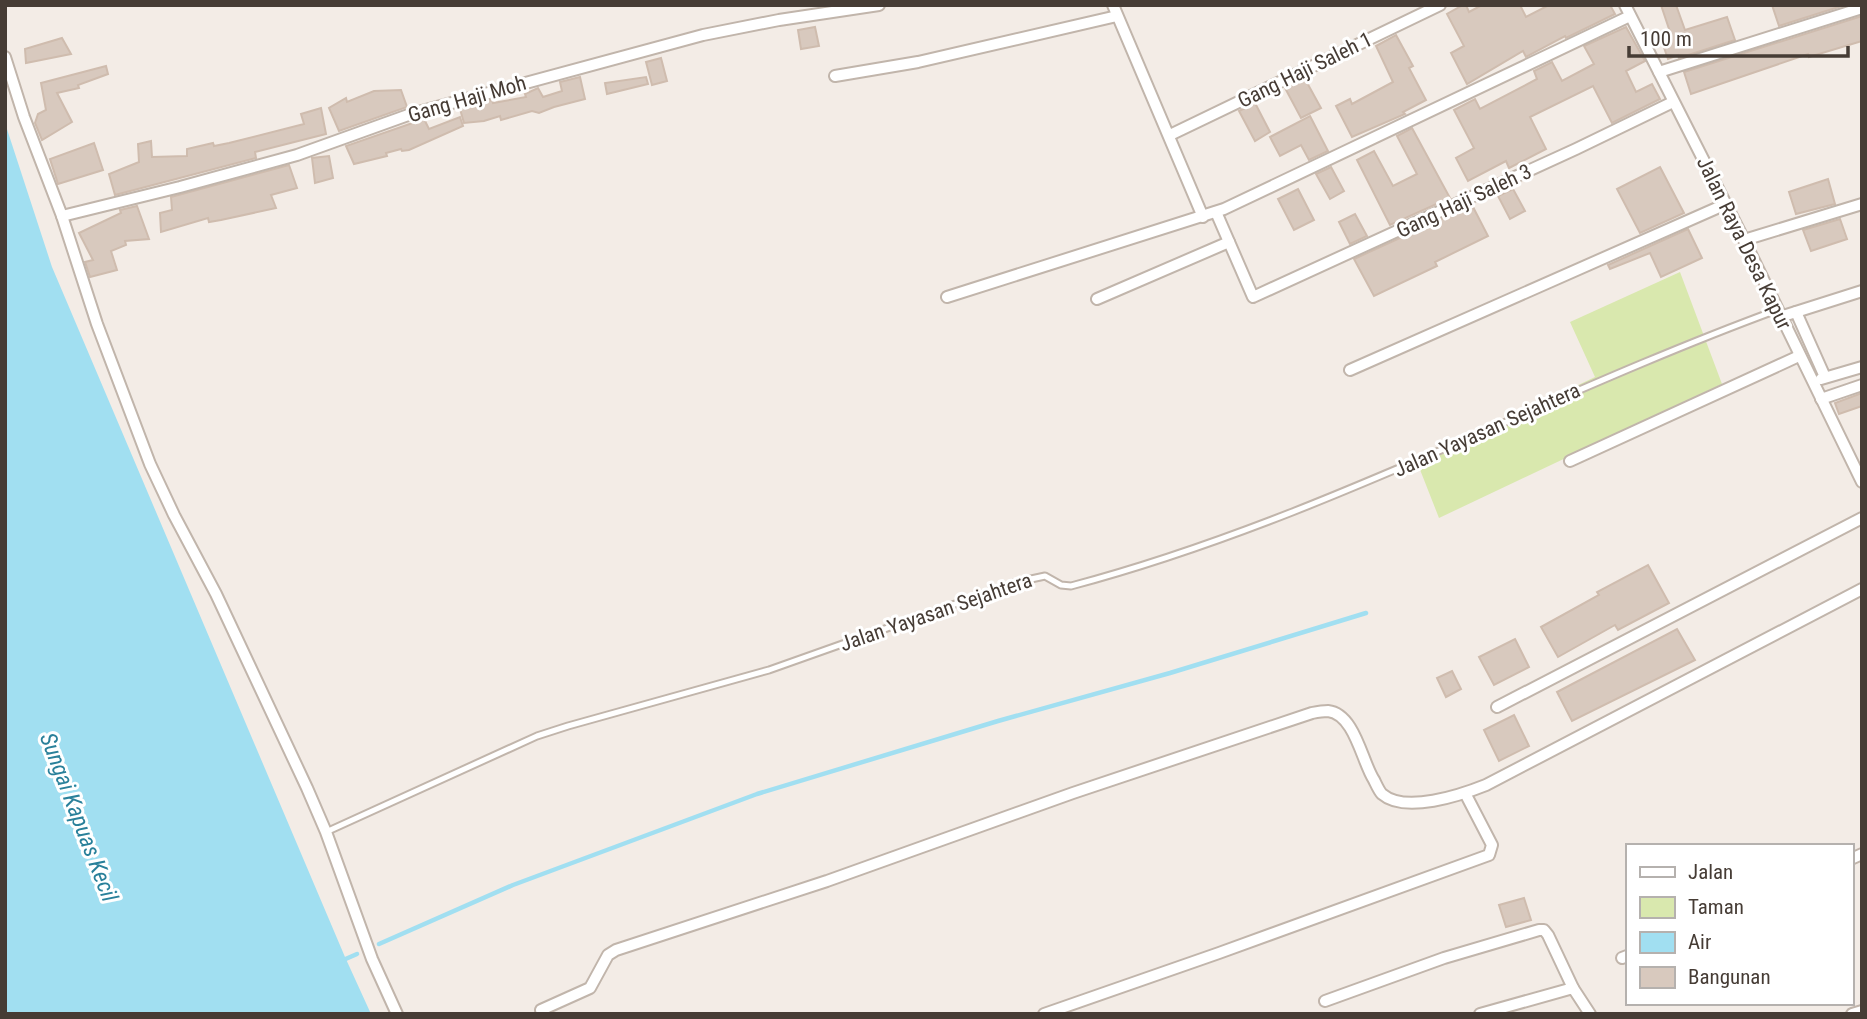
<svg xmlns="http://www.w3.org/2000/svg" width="1867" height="1019" font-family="'Roboto Condensed',sans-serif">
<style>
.green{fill:#d9e8ae}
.water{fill:#a1dff1}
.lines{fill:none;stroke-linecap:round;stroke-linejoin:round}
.stream{stroke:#a1dff1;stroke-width:4.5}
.building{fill:#d8c9be;stroke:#cfbcae;stroke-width:2}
.service-casing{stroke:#c1b5ab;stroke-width:9}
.minor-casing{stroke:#c1b5ab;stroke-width:14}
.service{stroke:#fff;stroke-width:5}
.minor{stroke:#fff;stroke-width:10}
.labels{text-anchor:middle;stroke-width:6;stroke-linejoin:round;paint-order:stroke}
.street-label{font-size:21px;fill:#463c35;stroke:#fff}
.water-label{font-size:23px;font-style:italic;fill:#29809a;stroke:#fff}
</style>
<rect width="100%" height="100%" fill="#f3ece6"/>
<path class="green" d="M1680,272L1722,384L1439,518L1417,462L1595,377L1570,322Z"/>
<path class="water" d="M5,123L52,267L345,957L371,1014H5Z"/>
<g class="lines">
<g class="stream">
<path d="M379,944L513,885L757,794L998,721L1170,673L1366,613"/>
<path d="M341,961L357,954"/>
</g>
</g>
<g class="building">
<path d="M1463,5H1466L1469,12L1482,5H1520L1526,17L1549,5H1610L1615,14L1566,38L1565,36L1526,57L1523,51L1467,84L1451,53L1464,46L1447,14Z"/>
<path d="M1661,5H1676L1685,30L1727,17L1735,40L1679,58L1678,55L1668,59L1661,39L1671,35Z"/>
<path d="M1772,5H1845L1779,26Z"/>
<path d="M1862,16V41L1809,57L1808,54L1691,94L1684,72Z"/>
<path d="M815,27L819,46L801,49L798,30Z"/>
<path d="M1626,27L1645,61L1626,71L1636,92L1652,84L1660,99L1612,123L1593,86L1530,117L1546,149L1509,168L1506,161L1468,181L1456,158L1474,148L1454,110L1475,99L1480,109L1537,79L1534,71L1552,62L1562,81L1594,64L1584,46Z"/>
<path d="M1396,35L1413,66L1409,68L1426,100L1403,112L1405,114L1352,137L1336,106L1350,99L1352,104L1393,82L1376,46Z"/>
<path d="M62,38L71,54L26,63L25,49Z"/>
<path d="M661,58L667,81L652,85L646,62Z"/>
<path d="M106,66L108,74L78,85L79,88L57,93L72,122L42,140L35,123L38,114L46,110L41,83Z"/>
<path d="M580,77L585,99L554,107L539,113L532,111L501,120L500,116L484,121L464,123L460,109L492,100L493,103L526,97L525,94L538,88L543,97L562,91L560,82Z"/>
<path d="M646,77L648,84L607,94L605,83Z"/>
<path d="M1305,79L1321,108L1301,118L1285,88Z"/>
<path d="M401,90L407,107L339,131L329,108L346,98L347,102L374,91Z"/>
<path d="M1255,103L1270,132L1255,141L1239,111Z"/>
<path d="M321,108L326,134L255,152L256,158L115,195L109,174L139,162L138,144L151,141L152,157L187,156V149L213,143L214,146L229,143L304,124L301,114Z"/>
<path d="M1310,116L1328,151L1309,160L1301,145L1280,156L1270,137Z"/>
<path d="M460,117L463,126L409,150L402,151L401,149L386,153L387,156L354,164L346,146L424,119L429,129Z"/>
<path d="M1412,128L1450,198L1390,225L1357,160L1374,151L1393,186L1417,174L1397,136Z"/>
<path d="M94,143L103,170L58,184L50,159Z"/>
<path d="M329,156L333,178L315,183L312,158Z"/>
<path d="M289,165L297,188L271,195L276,208L221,220L209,222L208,218L161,232L160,213L172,210L171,197Z"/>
<path d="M1331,167L1344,191L1330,199L1316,174Z"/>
<path d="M1660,167L1684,213L1640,233L1617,189Z"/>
<path d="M1828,179L1835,204L1796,214L1789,192Z"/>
<path d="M1298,189L1314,220L1294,230L1278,199Z"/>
<path d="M1513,189L1525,211L1510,219L1498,196Z"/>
<path d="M1472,205L1488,236L1435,262L1437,266L1374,296L1354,259Z"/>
<path d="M137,206L149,239L125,241L126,245L111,251L117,270L90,277L85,262L93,260L79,233L121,213L120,210Z"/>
<path d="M1355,214L1367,236L1350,244L1339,222Z"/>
<path d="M1840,219L1847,239L1811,251L1803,230Z"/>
<path d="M1688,229L1702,258L1661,277L1650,253L1610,269L1608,265Z"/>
<path d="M1862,393V406L1839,414L1835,403Z"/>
<path d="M1648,565L1669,603L1618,630L1615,625L1558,657L1541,627L1599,595L1597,592Z"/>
<path d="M1677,629L1695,660L1572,721L1557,692Z"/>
<path d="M1515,639L1529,667L1494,685L1479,657Z"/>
<path d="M1452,671L1461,689L1446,697L1437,678Z"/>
<path d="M1514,715L1529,746L1499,761L1484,730Z"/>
<path d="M1524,898L1531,920L1506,927L1499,905Z"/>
</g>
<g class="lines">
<g class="service-casing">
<path id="service" d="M326,832L537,736L568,726L769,670L1017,582L1045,576L1061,585L1071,586C1316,521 1540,397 1777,310"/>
</g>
<g class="minor-casing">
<g id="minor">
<path d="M1113,5L1203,217"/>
<path d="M1625,5L1744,240L1862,482"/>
<path d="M5,57L24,117L62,216L97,324L150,464L174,515L216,594L307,788L326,832L372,959L397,1014"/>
<path d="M1659,72L1862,8"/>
<path d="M835,76L918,62L1117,16"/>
<path d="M1170,135L1440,5"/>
<path d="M1216,212L1253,297L1576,149L1673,102"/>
<path d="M62,216L180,187L297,155L411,114L703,35L779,20L879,5"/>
<path d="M1744,240L1862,204"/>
<path d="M947,297L1224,209L1630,16"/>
<path d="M1097,299L1229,242"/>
<path d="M1796,312L1825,377"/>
<path d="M1780,317L1862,291"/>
<path d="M1350,370L1726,204"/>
<path d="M1821,379L1862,367"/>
<path d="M1821,399L1862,385"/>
<path d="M1570,461L1799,356"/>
<path d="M1497,707L1862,518"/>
<path d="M1851,859L1862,854"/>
<path d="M1622,958L1627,956"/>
<path d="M1325,1001L1444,958L1539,930H1544L1548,935L1573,988"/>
<path d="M541,1010L590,988L608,955L616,950L827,881L1073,793L1312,713C1317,712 1323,711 1328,711C1355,714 1362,762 1374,780C1376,784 1379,791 1382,794C1405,814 1461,795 1486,785L1862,589"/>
<path d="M1044,1014L1219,953L1489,855L1492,845L1465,793"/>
<path d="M1480,1014L1573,988L1590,1014"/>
<path d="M1852,1014L1862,1011"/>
</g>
</g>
<use href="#service" class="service"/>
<use href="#minor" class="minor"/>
</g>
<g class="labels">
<g class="street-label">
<text transform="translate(1305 70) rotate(-26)" y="7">Gang Haji Saleh 1</text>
<text transform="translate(467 99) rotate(-16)" y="7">Gang Haji Moh</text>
<text transform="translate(1464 201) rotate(-25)" y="7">Gang Haji Saleh 3</text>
<text transform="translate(1744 243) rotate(64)" y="7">Jalan Raya Desa Kapur</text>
<text transform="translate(1487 430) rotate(-24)" y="7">Jalan Yayasan Sejahtera</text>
<text transform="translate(936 612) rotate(-19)" y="7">Jalan Yayasan Sejahtera</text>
</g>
<g class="water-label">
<text transform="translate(79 817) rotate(69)" y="8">Sungai Kapuas Kecil</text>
</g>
</g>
<rect width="1867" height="1019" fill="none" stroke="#463c35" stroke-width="14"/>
<rect x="1626" y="844" width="228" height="161" fill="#ffffff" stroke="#b5b1ae" stroke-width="2"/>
<rect x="1640" y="867" width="35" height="10" fill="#ffffff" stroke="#b5b1ae" stroke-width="2"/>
<text x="1688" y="879" font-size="21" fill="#463c35">Jalan</text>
<rect x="1640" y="897" width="35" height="21" fill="#d9e8ae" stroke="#b5b1ae" stroke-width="2"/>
<text x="1688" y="914" font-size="21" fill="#463c35">Taman</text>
<rect x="1640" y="932" width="35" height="21" fill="#a1dff1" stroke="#b5b1ae" stroke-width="2"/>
<text x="1688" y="949" font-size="21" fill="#463c35">Air</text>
<rect x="1640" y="967" width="35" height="21" fill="#d8c9be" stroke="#b5b1ae" stroke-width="2"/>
<text x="1688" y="984" font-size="21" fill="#463c35">Bangunan</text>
<path d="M1629 46v10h219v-10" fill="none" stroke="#463c35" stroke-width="3.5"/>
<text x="1640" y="46" font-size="21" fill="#463c35" stroke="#ffffff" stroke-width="5" paint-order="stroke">100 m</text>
</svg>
